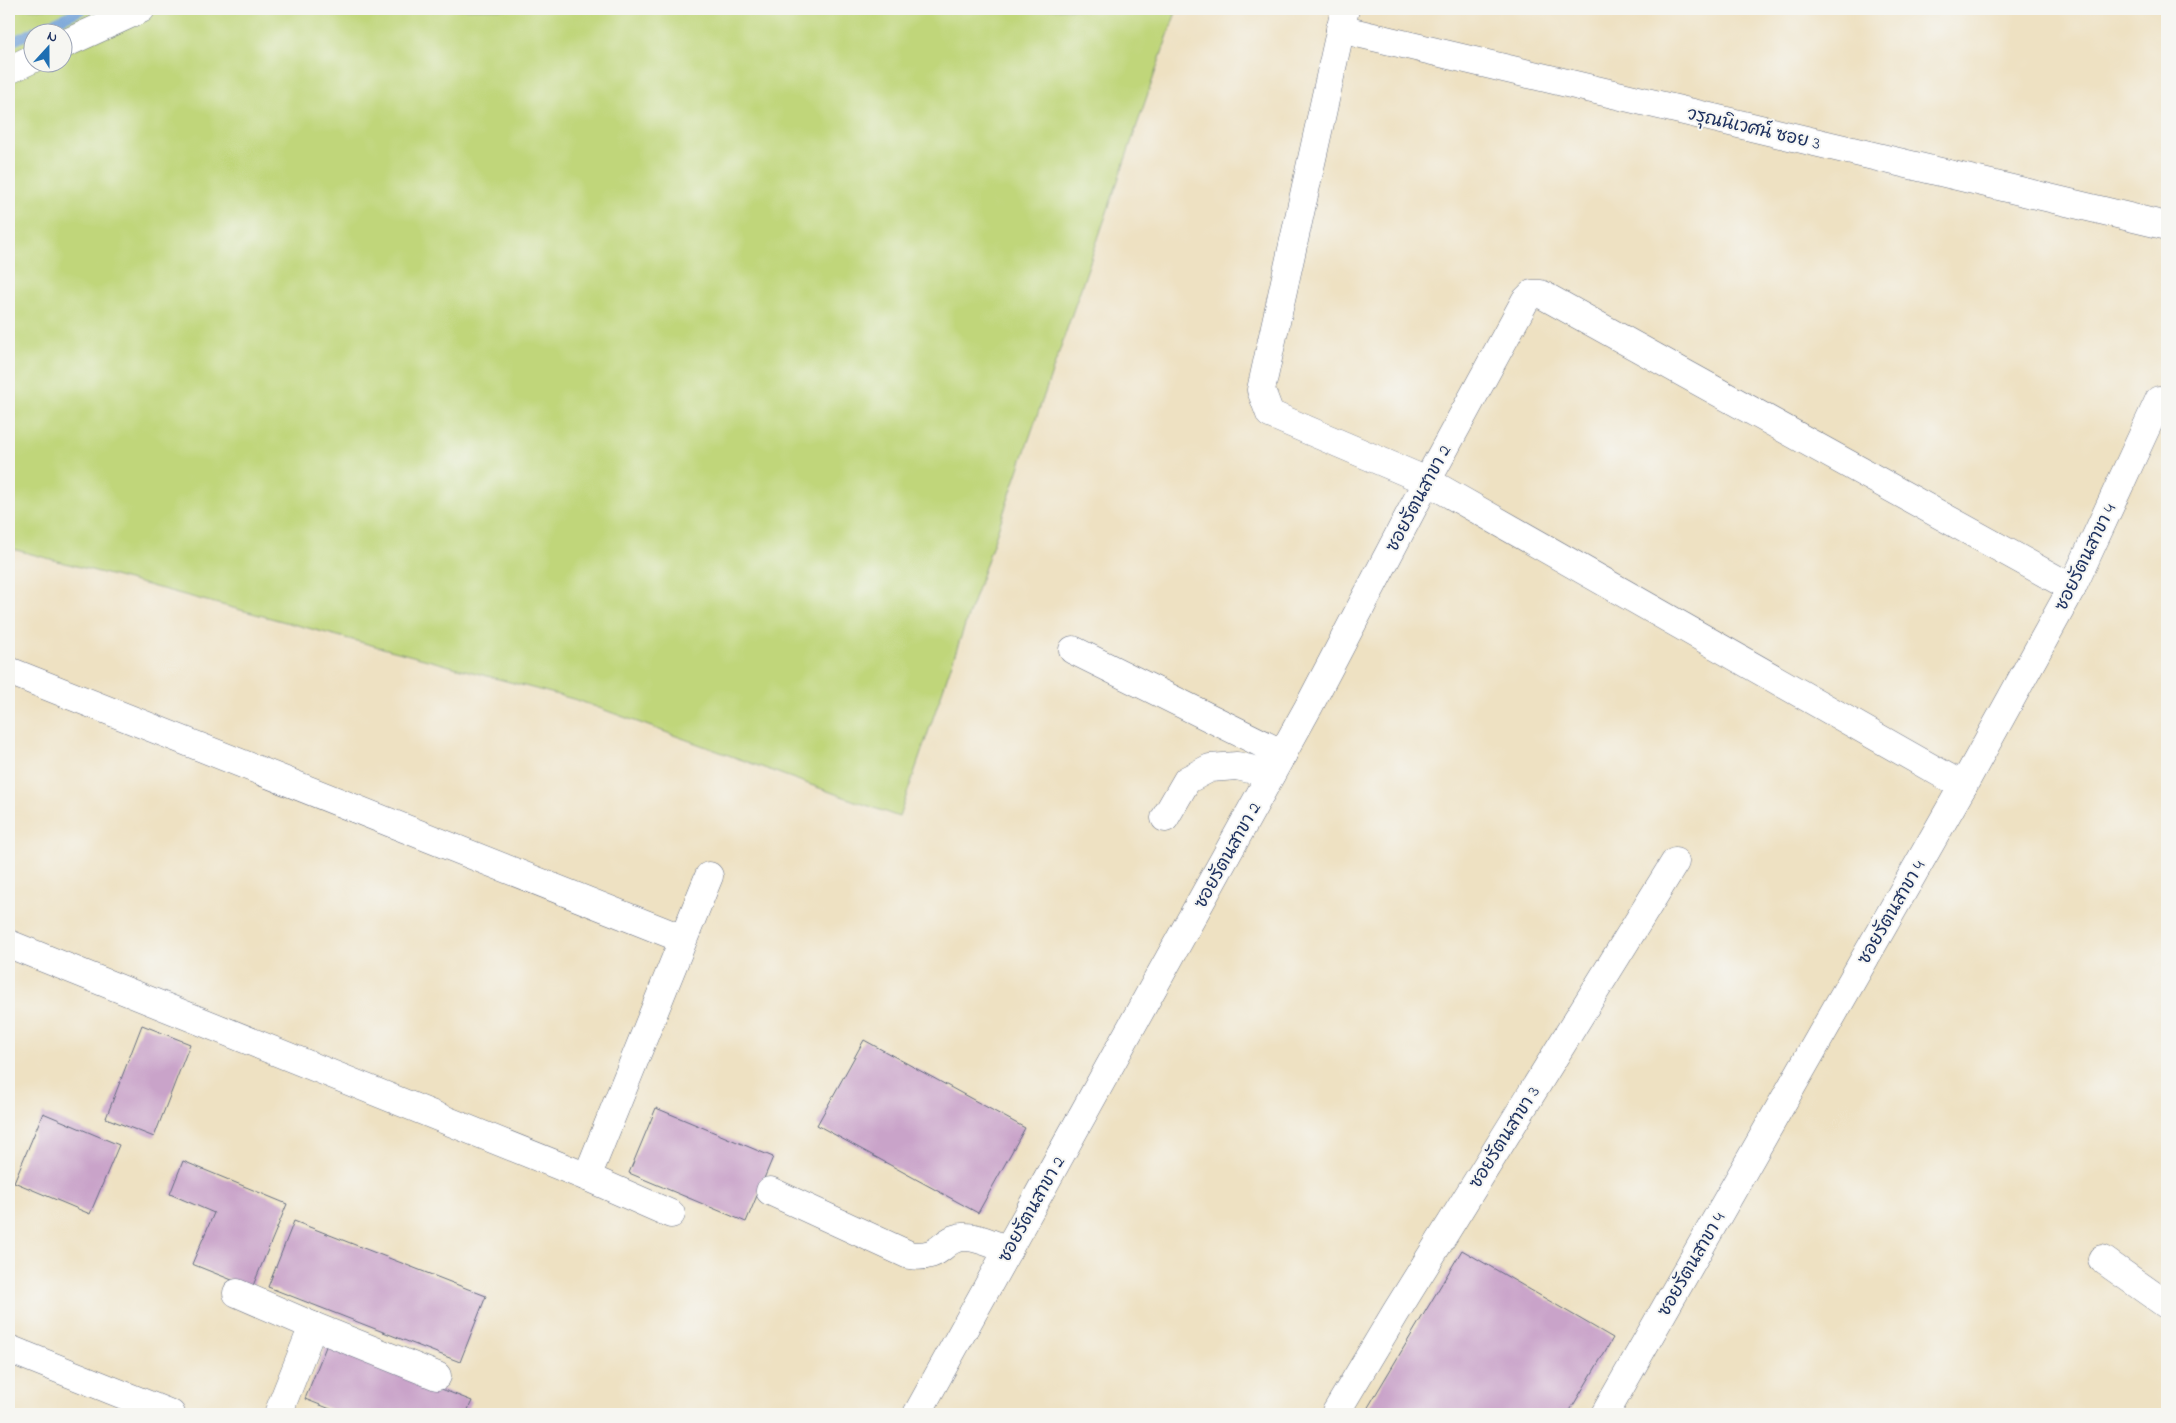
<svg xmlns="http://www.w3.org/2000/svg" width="2176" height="1423" font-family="'Indie Flower','Playpen Sans Thai',sans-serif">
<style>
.green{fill:#c0d67a;stroke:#6e826c;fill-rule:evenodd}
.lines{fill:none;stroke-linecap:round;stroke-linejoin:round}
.stream{stroke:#6b9cd5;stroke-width:10}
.building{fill:#c9a3c9}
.minor-casing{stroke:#656d81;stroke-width:29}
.minor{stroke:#fff;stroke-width:28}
.labels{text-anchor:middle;stroke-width:4;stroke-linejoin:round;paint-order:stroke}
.street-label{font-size:18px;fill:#1b2f5e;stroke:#f6f6f2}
</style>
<rect width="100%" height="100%" fill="#f6f6f2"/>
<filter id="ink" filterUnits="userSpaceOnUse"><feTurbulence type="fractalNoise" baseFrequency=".02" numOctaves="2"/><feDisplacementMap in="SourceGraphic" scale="10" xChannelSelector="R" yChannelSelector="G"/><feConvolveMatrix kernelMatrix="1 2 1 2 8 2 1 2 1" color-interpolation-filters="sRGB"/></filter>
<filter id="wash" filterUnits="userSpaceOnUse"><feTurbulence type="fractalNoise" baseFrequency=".0096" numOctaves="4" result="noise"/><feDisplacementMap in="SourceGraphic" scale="20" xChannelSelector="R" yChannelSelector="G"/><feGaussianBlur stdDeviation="1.12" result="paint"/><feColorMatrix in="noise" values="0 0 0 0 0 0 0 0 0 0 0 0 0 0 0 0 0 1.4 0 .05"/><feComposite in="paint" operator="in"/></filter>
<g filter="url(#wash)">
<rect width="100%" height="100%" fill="#eee1c2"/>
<path class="green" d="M9,9H1177L899,817L577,700L9,548ZM32,32H62V62H32Z"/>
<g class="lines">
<path class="stream" d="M9,43L83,9"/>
</g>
<g id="blocks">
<g class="building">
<path d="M142,1025L190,1044L154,1137L106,1118Z"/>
<path d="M864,1040L1025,1128L978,1213L817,1125Z"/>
<path d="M656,1108L773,1157L746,1222L629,1173Z"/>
<path d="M43,1113L119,1145L90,1214L14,1182Z"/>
<path d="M183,1161L287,1204L252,1288L192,1264L214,1213L170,1194Z"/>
<path d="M294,1221L486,1296L460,1362L268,1287Z"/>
<path d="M1462,1250L1613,1338L1568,1414H1364Z"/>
<path d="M327,1344L472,1401L466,1414H343L305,1399Z"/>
</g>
</g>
</g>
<g filter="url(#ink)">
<use href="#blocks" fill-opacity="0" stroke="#656d81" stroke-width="1"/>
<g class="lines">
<g class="minor-casing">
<g id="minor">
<path d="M1345,9L1261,390L1270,414L1427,481L1963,786"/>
<path d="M1340,29L2167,226"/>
<path d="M62,45L141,9"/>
<path d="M9,70L32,59"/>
<path d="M1073,650L1283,754"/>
<path d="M9,671L683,939"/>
<path d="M1165,818L1187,780L1210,768L1237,766L1271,774"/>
<path d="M9,944L587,1177L671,1214"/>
<path d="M587,1177L709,876"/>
<path d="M770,1191L909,1255C943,1260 940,1239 963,1237C977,1236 995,1245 1008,1250"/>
<path d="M2102,1259L2167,1305"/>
<path d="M237,1293L313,1326L437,1376"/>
<path d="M9,1349L171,1414"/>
<path d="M278,1414L313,1326"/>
<path d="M917,1414L1309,706L1427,481L1525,301L1532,294H1541L2072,588"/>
<path d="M1335,1414L1396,1312L1675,862"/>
<path d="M1605,1414L1963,786L2072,588L2159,400"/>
</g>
</g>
<use href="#minor" class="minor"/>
</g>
</g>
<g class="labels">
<g class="street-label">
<text transform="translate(1754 128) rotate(13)" y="6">วรุณนิเวศน์ ซอย 3</text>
<text transform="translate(1418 498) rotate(-62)" y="6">ซอยรัตนสาขา 2</text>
<text transform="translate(2085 557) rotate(-64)" y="6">ซอยรัตนสาขา 4</text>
<text transform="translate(1227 855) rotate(-61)" y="6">ซอยรัตนสาขา 2</text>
<text transform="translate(1891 912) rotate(-60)" y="6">ซอยรัตนสาขา 4</text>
<text transform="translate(1504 1137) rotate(-58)" y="6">ซอยรัตนสาขา 3</text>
<text transform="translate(1031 1209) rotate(-61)" y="6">ซอยรัตนสาขา 2</text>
<text transform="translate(1691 1264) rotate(-60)" y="6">ซอยรัตนสาขา 4</text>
</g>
</g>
<rect width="2176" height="1423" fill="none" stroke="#f6f6f2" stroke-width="30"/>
<g transform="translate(48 48) rotate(21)"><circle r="24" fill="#f6f6f2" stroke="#9ea6b7"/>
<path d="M0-4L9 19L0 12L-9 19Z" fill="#1f6fb2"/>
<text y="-8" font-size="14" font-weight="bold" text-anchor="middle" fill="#1b2f5e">N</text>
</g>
</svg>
